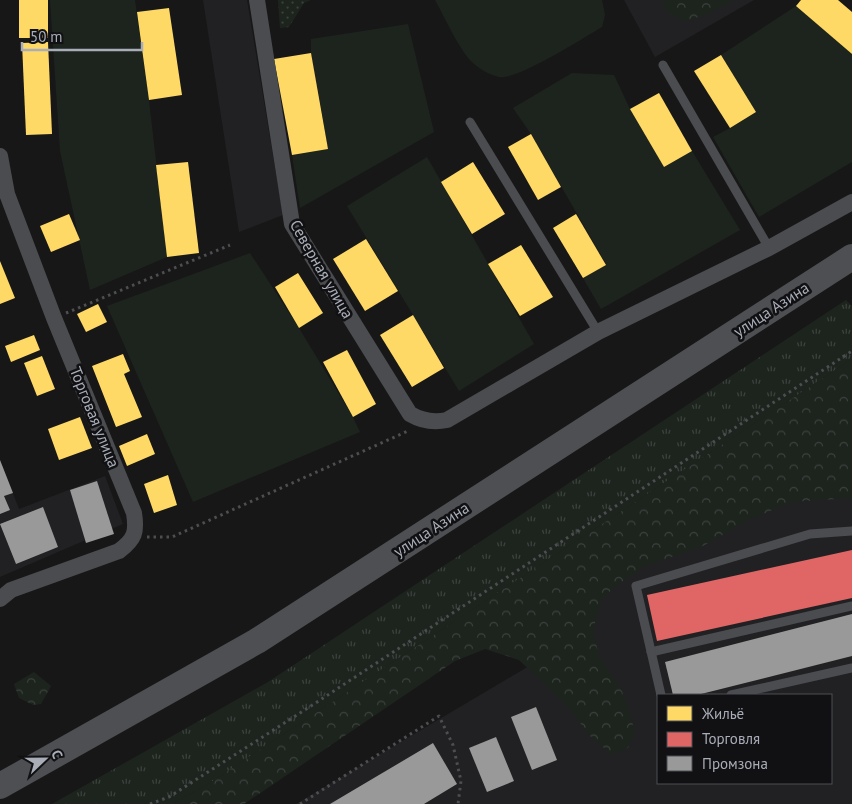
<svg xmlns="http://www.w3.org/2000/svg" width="852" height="804" font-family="'PT Sans',sans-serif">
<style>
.built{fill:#212123;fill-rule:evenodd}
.grass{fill:url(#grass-tufts)}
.forest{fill:url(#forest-crowns)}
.park{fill:url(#park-dots)}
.garden{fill:#1d241e}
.homes{fill:#ffd966}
.shops{fill:#e06666}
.industry{fill:#999}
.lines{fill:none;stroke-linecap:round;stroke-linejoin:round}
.path{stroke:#4d4e52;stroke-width:3;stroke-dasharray:2.5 4;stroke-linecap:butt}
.lane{stroke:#4b4c50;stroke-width:9}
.street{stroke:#4b4c50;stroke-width:16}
.primary{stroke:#4d4f52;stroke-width:26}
.labels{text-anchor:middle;stroke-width:5;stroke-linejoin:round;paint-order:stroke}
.street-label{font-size:16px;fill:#a8adb8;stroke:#111113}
</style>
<defs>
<pattern id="grass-tufts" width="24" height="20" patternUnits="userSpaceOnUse" patternTransform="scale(1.25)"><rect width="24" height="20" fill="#1d241e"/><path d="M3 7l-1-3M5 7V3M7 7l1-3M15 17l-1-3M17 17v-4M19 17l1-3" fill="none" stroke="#3b413d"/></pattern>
<pattern id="forest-crowns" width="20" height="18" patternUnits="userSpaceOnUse" patternTransform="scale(1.25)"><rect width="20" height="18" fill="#1d241e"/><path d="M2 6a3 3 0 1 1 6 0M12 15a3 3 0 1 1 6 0" fill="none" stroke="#3b413d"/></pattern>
<pattern id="park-dots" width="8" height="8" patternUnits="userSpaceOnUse" patternTransform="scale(1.25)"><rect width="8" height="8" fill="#1d241e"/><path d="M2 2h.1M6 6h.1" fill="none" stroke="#3b413d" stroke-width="1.8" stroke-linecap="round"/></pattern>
</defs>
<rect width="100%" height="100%" fill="#171717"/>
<g class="built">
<path d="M203,0H247L283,215L239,232Z"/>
<path d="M624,0H754L655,57Z"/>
<path d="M852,404V804H296L546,656L534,626ZM658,695H831V783H658Z"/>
<path d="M0,460L19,509L105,476L123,524L0,577Z"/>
</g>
<path class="grass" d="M846,300L852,306V359L205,786L171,804H52L268,682Z"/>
<g class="forest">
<path d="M663,0H734L711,13L686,21L670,14L664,8Z"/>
<path d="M852,359V498L791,502L747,521L703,546L646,566L614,587L601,601L593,630L599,656L622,691L635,731L628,748L612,755L589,735L567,705L519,660L485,649L455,661L244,804H171L205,786Z"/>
<path d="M34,672L51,686L41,704L33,705L19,698L14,684Z"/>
</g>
<path class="park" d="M278,0H311L304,3L289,27L280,28Z"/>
<g class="garden">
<path d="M50,0H135L149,100L167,257L90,290L60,151Z"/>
<path d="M435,0H602L605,15L602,27C583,38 518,80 499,77C490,75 479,69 472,62C460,51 444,16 435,0Z"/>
<path d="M796,6L852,54V162L759,217L713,137L730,128L756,112L721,55Z"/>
<path d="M408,24L434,132L300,208L292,155L328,149L311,53V39Z"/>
<path d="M572,73L614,75L630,109L664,167L692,151L740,230L601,309L583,278L606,264L531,134L513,108Z"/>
<path d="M427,157L534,344L459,391L347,206Z"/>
<path d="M250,253L299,328L353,417L360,432L193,502L107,306Z"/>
</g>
<g class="homes">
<rect x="19" y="0" width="29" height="38"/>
<path d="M801,0H838L852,12V54L796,6Z"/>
<path d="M169,8L182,95L149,100L137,12Z"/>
<path d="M48,42L52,134L26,135L22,43Z"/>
<path d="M311,53L328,149L292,155L274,59Z"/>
<path d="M721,55L756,112L730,128L694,71Z"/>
<path d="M659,93L692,151L664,167L630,109Z"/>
<path d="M531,134L561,187L538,200L508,147Z"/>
<path d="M188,162L199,253L167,257L156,165Z"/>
<path d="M473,162L505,214L472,234L441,182Z"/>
<path d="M69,214L80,240L51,252L40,226Z"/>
<path d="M576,214L606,265L583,278L553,228Z"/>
<path d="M366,239L398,291L365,311L333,259Z"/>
<path d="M521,245L553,297L520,316L488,264Z"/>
<path d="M0,261L15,298L0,304Z"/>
<path d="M298,273L323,313L299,328L275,287Z"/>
<path d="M98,304L107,322L86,332L77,314Z"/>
<path d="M413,315L444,368L412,387L380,335Z"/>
<path d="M34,335L40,350L11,362L5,346Z"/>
<path d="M347,350L376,404L353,417L323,362Z"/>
<path d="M123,354L130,371L124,374L142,417L116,427L92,366Z"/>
<path d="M42,356L55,389L37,396L24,363Z"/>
<path d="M80,417L92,448L59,460L48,429Z"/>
<path d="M147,434L155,454L127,466L119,446Z"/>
<path d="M168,475L177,505L154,513L144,484Z"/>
</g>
<path class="shops" d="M852,550V598L657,641L647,595Z"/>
<g class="industry">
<path d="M0,460L13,493L4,496L10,510L0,514Z"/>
<path d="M97,481L114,534L86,543L70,490Z"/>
<path d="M43,507L58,547L16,564L0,524Z"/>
<path d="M852,614V656L697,695H673L665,662Z"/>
<path d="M536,707L557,760L532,770L511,717Z"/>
<path d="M496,737L514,781L487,792L469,748Z"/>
<path d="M433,743L457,784L424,804H330Z"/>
</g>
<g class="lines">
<g class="path">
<path d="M66,313L230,245"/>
<path d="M147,537H172L408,431"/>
<path d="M150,804L169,797L314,704L852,351"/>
<path d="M300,804L439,716L453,745L461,781L458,804"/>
</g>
<g class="lane">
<path d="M663,65L769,248"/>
<path d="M470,122L598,332"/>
<path d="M651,652L852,606"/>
<path d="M661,695L636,586L810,534L852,531"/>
<path d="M731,695L852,668"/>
</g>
<g class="street">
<path d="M257,0L292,224L410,414C422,421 433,423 447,420L598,332L769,248L852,202"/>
<path d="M0,156L7,194L54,318L134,513C137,532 135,539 119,551L11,590L0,599"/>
</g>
<path class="primary" d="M0,786L257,641L852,257"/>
</g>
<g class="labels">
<g class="street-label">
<text transform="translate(322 269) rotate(60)" y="6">Северная улица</text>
<text transform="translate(771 309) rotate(-33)" y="6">улица Азина</text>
<text transform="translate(95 417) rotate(68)" y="6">Торговая улица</text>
<text transform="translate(431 529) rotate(-33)" y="6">улица Азина</text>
</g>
</g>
<rect x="657" y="694" width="175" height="90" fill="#111113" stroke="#4d4f55"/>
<rect x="667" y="706" width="25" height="15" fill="#ffd966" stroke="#4d4f55"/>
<text x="702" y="719" font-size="15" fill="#a8adb8">Жильё</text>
<rect x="667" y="732" width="25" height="15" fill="#e06666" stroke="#4d4f55"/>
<text x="702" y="744" font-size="15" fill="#a8adb8">Торговля</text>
<rect x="667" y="756" width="25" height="15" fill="#999999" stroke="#4d4f55"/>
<text x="702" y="769" font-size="15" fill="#a8adb8">Промзона</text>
<g transform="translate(45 759) rotate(68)" stroke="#111113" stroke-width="4" paint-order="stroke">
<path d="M0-4L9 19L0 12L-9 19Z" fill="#a8adb8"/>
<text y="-8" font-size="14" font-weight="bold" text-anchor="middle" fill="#a8adb8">С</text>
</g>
<path d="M22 42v8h120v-8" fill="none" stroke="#a8adb8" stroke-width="2.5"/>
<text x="30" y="42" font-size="15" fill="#a8adb8" stroke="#111113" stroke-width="4" paint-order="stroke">50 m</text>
</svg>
